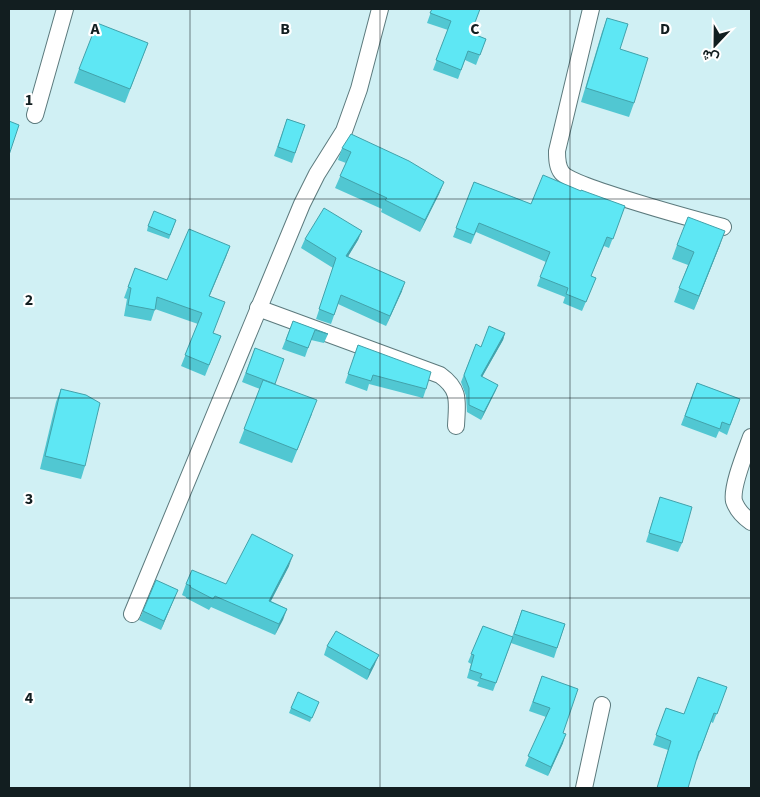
<svg xmlns="http://www.w3.org/2000/svg" width="760" height="797" font-family="'Source Sans 3',Vazirmatn,sans-serif">
<style>
.lines{fill:none;stroke-linecap:round;stroke-linejoin:round}
.minor-casing{stroke:#5c7a7d;stroke-width:18}
.minor{stroke:#fff;stroke-width:16}
.wall{fill:#51c7d2}
.shaded-wall{fill:#42a2ab}
.building{fill:#5ee7f4;stroke:#42a2ab}
.grid{fill:none;stroke:#121e20;stroke-width:1;stroke-opacity:0.55}
.grid-label{font-size:16px;text-anchor:middle;font-weight:bold;fill:#121e20;stroke:#fff;stroke-width:4.5;stroke-linejoin:round;paint-order:stroke}
</style>
<rect width="100%" height="100%" fill="#d0f0f4"/>
<g class="lines">
<g class="minor-casing">
<g id="minor">
<path d="M591,9L557,151C557,158 557,167 562,173C574,187 697,220 723,227"/>
<path d="M35,115L65,9"/>
<path d="M258,308L440,375C461,390 457,402 456,426"/>
<path d="M751,437C746,451 731,487 734,501C737,510 744,517 751,522"/>
<path d="M132,614L302,204L317,174L344,131L359,89L380,9"/>
<path d="M584,788L602,705"/>
</g>
</g>
<use href="#minor" class="minor"/>
</g>
<g class="wall">
<path d="M432,9L471,33L486,39L476,65L465,60L458,79L433,70L448,30L427,23Z"/>
<path d="M607,18L620,49L634,103L629,117L581,102L602,32Z"/>
<path d="M148,43L125,103L74,83L79,69Z"/>
<path d="M287,119L305,125L292,163L274,156Z"/>
<path d="M342,148L444,182L439,194L420,232L381,212L382,209L335,188L346,163L338,160Z"/>
<path d="M474,182L531,204L581,191L625,206L609,248L604,246L591,276L596,278L582,311L563,303L565,297L537,286L546,262L476,232L471,244L453,237Z"/>
<path d="M176,220L169,239L147,231L148,226Z"/>
<path d="M362,231L358,240L348,256L402,291L386,326L338,304L331,324L316,319L333,268L301,248L305,239Z"/>
<path d="M677,245H720L694,310L674,302L688,265L672,259Z"/>
<path d="M230,246L209,296L213,333L221,336L205,376L181,366L198,324L155,309L151,321L124,316L127,299L124,298L135,268L167,280Z"/>
<path d="M293,321L328,334L324,343L311,340L305,357L282,349Z"/>
<path d="M505,333L503,340L482,377L498,385L495,392L481,420L467,412L466,396L461,382L476,344L481,347Z"/>
<path d="M358,345L426,389L423,398L369,384L367,391L345,383Z"/>
<path d="M255,348L275,384L312,414L292,463L239,443L260,389L242,382Z"/>
<path d="M697,383L740,399L727,435L719,431L716,438L681,425Z"/>
<path d="M61,389L85,466L81,479L40,469L56,402Z"/>
<path d="M660,497L682,543L678,552L646,542Z"/>
<path d="M289,566L271,601L287,609L275,635L211,607L209,610L186,598V597L182,595L186,584H226Z"/>
<path d="M174,599L161,630L139,620L143,611Z"/>
<path d="M522,610L565,624L554,658L511,643L493,691L477,686L479,682L467,678L471,664L468,662L483,626L512,637Z"/>
<path d="M327,646L375,664L367,680L324,655Z"/>
<path d="M542,676L563,733V743L548,776L525,766L546,717L529,711Z"/>
<path d="M727,687L713,723L711,722L697,760H696L688,788H657L668,750L653,745L666,708L684,714Z"/>
<path d="M319,702L310,722L289,713L291,708Z"/>
</g>
<g class="shaded-wall">
<path d="M444,182L439,194L420,232L425,220Z"/>
<path d="M362,231L358,240L343,265L346,256Z"/>
<path d="M725,231L720,245L694,310L699,296Z"/>
<path d="M230,246L226,257L205,307L209,296Z"/>
<path d="M405,282L402,291L386,326L390,316Z"/>
<path d="M505,333L503,340L478,384L481,376Z"/>
<path d="M498,385L495,392L481,420L484,412Z"/>
<path d="M293,555L289,566L265,612L269,601Z"/>
<path d="M178,590L174,599L161,630L164,621Z"/>
<path d="M287,609L283,620L275,635L279,624Z"/>
<path d="M379,655L375,664L367,680L370,670Z"/>
<path d="M566,734L563,743L548,776L551,767Z"/>
</g>
<g class="building">
<path d="M432,9H480L471,33L486,39L480,55L468,51L461,70L436,60L451,21L430,13Z"/>
<path d="M607,18L628,24L620,49L648,58L634,103L586,88Z"/>
<path d="M97,23L148,43L130,89L79,69Z"/>
<path d="M287,119L305,125L295,153L278,147Z"/>
<path d="M9,121L19,125L9,155Z"/>
<path d="M351,134L409,161L444,182L425,220L385,200L387,198L340,176L351,152L342,148Z"/>
<path d="M543,175L581,191V190L625,206L613,239L607,237L591,276L596,278L586,302L566,294L568,288L540,277L550,252L479,223L474,235L456,228L474,182L531,204Z"/>
<path d="M324,208L362,231L346,256L405,282L390,316L341,295L334,315L319,309L336,258L305,239Z"/>
<path d="M154,211L176,220L170,235L148,226Z"/>
<path d="M688,217L725,231L699,296L679,288L694,252L677,245Z"/>
<path d="M189,229L230,246L209,296L225,302L213,333L221,336L209,365L185,355L202,313L157,297L155,310L128,305L131,288L128,287L135,268L167,280Z"/>
<path d="M293,321L328,334L315,330L308,348L286,340Z"/>
<path d="M489,326L505,333L481,376L498,385L484,412L469,405V388L464,375L476,344L481,347Z"/>
<path d="M358,345L431,372L426,389L373,375L371,381L348,374Z"/>
<path d="M255,348L284,359L275,384L246,373Z"/>
<path d="M263,380L317,400L297,450L244,429Z"/>
<path d="M697,383L740,399L730,425L722,422L720,429L685,416Z"/>
<path d="M61,389L86,395L100,403L85,466L45,456Z"/>
<path d="M660,497L692,507L682,543L649,533Z"/>
<path d="M252,534L293,555L269,601L287,609L279,624L215,596L213,599L190,587L191,586L186,584L192,570L226,584Z"/>
<path d="M156,580L178,590L164,621L143,611Z"/>
<path d="M522,610L565,624L557,648L514,634Z"/>
<path d="M483,626L513,637L496,683L480,678L482,674L470,670L474,655L471,654Z"/>
<path d="M336,631L379,655L370,670L327,646Z"/>
<path d="M542,676L578,689L563,733L566,734L551,767L528,756L550,708L533,702Z"/>
<path d="M698,677L727,687L717,714L714,713L700,751H699L688,788H657L671,741L656,735L666,708L684,714Z"/>
<path d="M298,692L319,702L312,718L291,708Z"/>
</g>
<path class="grid" d="M190,9V788M380,9V788M570,9V788M9,199H751M9,398H751M9,598H751"/>
<g class="grid-label">
<text x="95" y="34">A</text>
<text x="285" y="34">B</text>
<text x="475" y="34">C</text>
<text x="665" y="34">D</text>
<text x="29" y="105">1</text>
<text x="29" y="305">2</text>
<text x="29" y="504">3</text>
<text x="29" y="703">4</text>
</g>
<rect width="760" height="797" fill="none" stroke="#121e20" stroke-width="20"/>
<g transform="translate(715 45) rotate(202)" stroke="#ffffff" stroke-width="4" paint-order="stroke">
<path d="M0-4L9 19L0 12L-9 19Z" fill="#121e20"/>
<text y="-8" font-size="14" font-weight="bold" text-anchor="middle" fill="#121e20">ش</text>
</g>
</svg>
